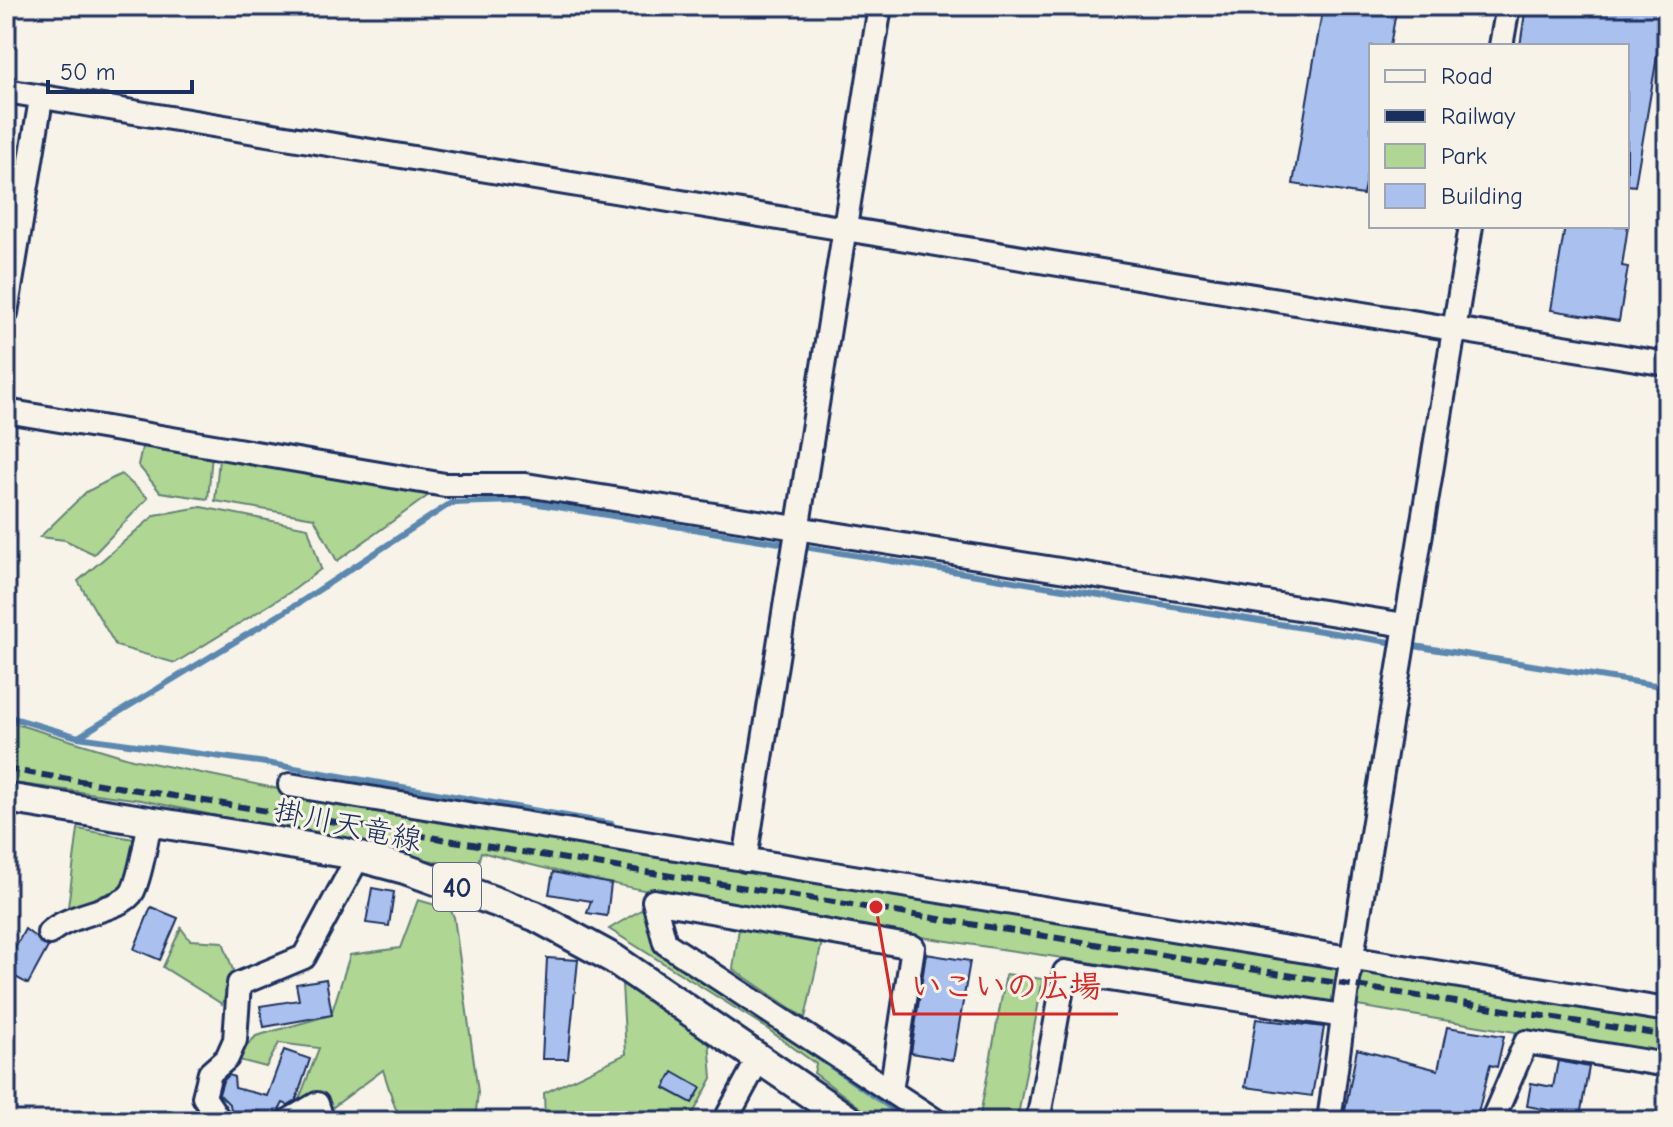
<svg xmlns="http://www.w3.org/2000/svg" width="1673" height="1127" font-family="'Comic Neue','Klee One',sans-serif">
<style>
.green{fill:#afd692;stroke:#658278;stroke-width:2}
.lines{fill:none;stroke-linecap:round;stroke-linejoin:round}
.stream{stroke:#5b88b0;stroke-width:6}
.building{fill:#aac0ee;stroke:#1b2f5e;stroke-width:2}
.minor-casing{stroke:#1b2f5e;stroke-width:28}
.major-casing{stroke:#1b2f5e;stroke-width:34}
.minor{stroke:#f7f3e8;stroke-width:22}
.major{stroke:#f7f3e8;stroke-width:28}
.rail{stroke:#1b2f5e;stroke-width:6;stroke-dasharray:12 6;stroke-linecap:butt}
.labels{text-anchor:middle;stroke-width:6;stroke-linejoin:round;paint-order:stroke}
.shield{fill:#f7f3e8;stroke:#5d6a87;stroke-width:2}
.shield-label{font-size:28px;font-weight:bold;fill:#1b2f5e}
.street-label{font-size:30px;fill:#1b2f5e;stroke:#f7f3e8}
.leader{fill:none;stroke:#d62828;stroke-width:3}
.callout-dot{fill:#d62828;stroke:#f7f3e8;stroke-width:3}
.callout-label{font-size:32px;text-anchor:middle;font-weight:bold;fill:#d62828;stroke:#f7f3e8;stroke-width:6;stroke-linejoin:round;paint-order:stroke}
</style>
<rect width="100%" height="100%" fill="#f7f3e8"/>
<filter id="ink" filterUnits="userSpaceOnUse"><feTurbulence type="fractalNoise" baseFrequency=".0125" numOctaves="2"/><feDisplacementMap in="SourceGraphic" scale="16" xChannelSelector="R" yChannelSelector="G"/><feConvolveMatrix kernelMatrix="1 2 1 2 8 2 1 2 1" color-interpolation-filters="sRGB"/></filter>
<g filter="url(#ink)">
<g class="green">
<path d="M143,443L212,454L208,499L160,492L138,465Z"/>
<path d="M219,458L436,490L337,561L314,518L215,501Z"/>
<path d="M121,474L148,498L94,554L65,540L40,537L86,492Z"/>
<path d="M201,507L308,528L321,569L295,589L175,663L116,646L78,581L155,515Z"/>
<path d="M6,721L132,759L294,792L1667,1017V1057C1472,1025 1277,992 1082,961C880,930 679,906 481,852L476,870L141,800L6,782Z"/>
<path d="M78,829L151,842L132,887L67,915Z"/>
<path d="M418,900L450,909L454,917L478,1092L475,1121H404L395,1107L383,1070L321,1116L291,1120L319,1048L279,1043L266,1067L235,1059L256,1036L331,1015L350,955L400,948Z"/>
<path d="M656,901L665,943L933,1121H878L814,1073L816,1064L759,1023L609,929Z"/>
<path d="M740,921L822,942L805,1018L733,969Z"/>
<path d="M181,928L190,940L223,942L234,973L222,1004L163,967Z"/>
<path d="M1006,974L1043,979L1017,1121H979Z"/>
<path d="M622,984L709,1040L712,1078L689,1121H545L544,1093L626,1054Z"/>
</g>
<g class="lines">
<g class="stream">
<path d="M6,716L78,737L266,763L612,824"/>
<path d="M78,737L299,603L451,503L520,501L1667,687"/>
<path d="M808,1050L910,1121"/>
</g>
</g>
<g class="building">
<path d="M1323,6H1397L1390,46H1371V152L1363,195L1293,184Z"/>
<path d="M1526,6H1667L1665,40L1660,39L1635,186L1627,185V46H1520Z"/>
<path d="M1565,226H1628L1622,266L1628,267L1619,321L1551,310Z"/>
<path d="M553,872L611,884L607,916L587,913L591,901L549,894Z"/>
<path d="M372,888L394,892L389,926L366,923Z"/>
<path d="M151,907L178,918L160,960L134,949Z"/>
<path d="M25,929L48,947L28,984L6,972V965Z"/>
<path d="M926,954L970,961L953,1060L911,1053Z"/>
<path d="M547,958L578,960L568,1059H542Z"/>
<path d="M326,979L332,1015L264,1027L260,1006L299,1000L296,984Z"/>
<path d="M1256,1019L1324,1027L1312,1096L1245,1087Z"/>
<path d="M1447,1027L1504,1036L1497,1067L1490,1065L1476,1121H1343L1357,1049L1438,1070Z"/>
<path d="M284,1050L310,1059L296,1100L288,1105L283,1103L275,1118L253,1110L249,1121H234L230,1105L219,1094L223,1081L229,1075L234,1077L235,1088L267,1096Z"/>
<path d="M1558,1061L1589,1067L1580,1116L1527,1106L1531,1083L1553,1087Z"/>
<path d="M673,1072L701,1088L692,1103L664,1088Z"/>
</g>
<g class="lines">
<g class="minor-casing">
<g id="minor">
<path d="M1501,46L1508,6"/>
<path d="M6,91L1667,364"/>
<path d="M6,313L41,99"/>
<path d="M6,411L445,485H526L1405,625"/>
<path d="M290,785L1667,1010"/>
<path d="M745,860L880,6"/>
<path d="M49,933C68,913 123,911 133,891C142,871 145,844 150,822"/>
<path d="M891,1091L913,947L654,901L665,943L936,1121"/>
<path d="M220,1121L204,1097L210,1073L227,1058L235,1040L239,984L304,957L358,857"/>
<path d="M288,1121L317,1104L321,1116L318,1121"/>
<path d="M725,1121L759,1058"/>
<path d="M1038,1121L1065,972L1343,1016"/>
<path d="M1329,1121L1347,987L1471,226"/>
<path d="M1492,1121L1526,1042L1667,1065"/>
</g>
</g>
<g class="major-casing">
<path id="major" d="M6,798L345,853L405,869L535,916L614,959L850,1121"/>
</g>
<use href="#minor" class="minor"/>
<use href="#major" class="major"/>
<path class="rail" d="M6,769L1667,1036"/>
</g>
</g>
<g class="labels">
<rect class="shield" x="433" y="863" width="48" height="48" rx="6"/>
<g class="shield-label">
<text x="457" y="897">40</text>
</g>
<g class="street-label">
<text transform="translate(348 825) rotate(12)" y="10">掛川天竜線</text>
</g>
</g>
<path class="leader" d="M876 907L894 1014H1118"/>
<circle class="callout-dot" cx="876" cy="907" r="8"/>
<g class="callout-label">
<text x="1006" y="997">いこいの広場</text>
</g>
<rect width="1673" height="1127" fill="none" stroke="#f7f3e8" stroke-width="32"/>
<rect x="16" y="16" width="1641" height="1095" fill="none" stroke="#1b2f5e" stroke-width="3" filter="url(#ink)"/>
<rect x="1369" y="44" width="260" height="184" fill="#f7f3e8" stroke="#9fa5b1" stroke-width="2"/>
<rect x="1385" y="70" width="40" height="12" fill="#f7f3e8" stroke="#9fa5b1" stroke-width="2"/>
<text x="1441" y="84" font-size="24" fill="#1b2f5e">Road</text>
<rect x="1385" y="110" width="40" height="12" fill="#1b2f5e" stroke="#9fa5b1" stroke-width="2"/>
<text x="1441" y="124" font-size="24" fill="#1b2f5e">Railway</text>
<rect x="1385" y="144" width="40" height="24" fill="#afd692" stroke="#9fa5b1" stroke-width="2"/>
<text x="1441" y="164" font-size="24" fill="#1b2f5e">Park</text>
<rect x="1385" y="184" width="40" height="24" fill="#aac0ee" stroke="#9fa5b1" stroke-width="2"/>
<text x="1441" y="204" font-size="24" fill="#1b2f5e">Building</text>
<path d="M48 80v12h144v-12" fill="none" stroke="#1b2f5e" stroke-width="4"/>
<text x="60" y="80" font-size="24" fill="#1b2f5e" stroke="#f7f3e8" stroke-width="6" paint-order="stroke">50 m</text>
</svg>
